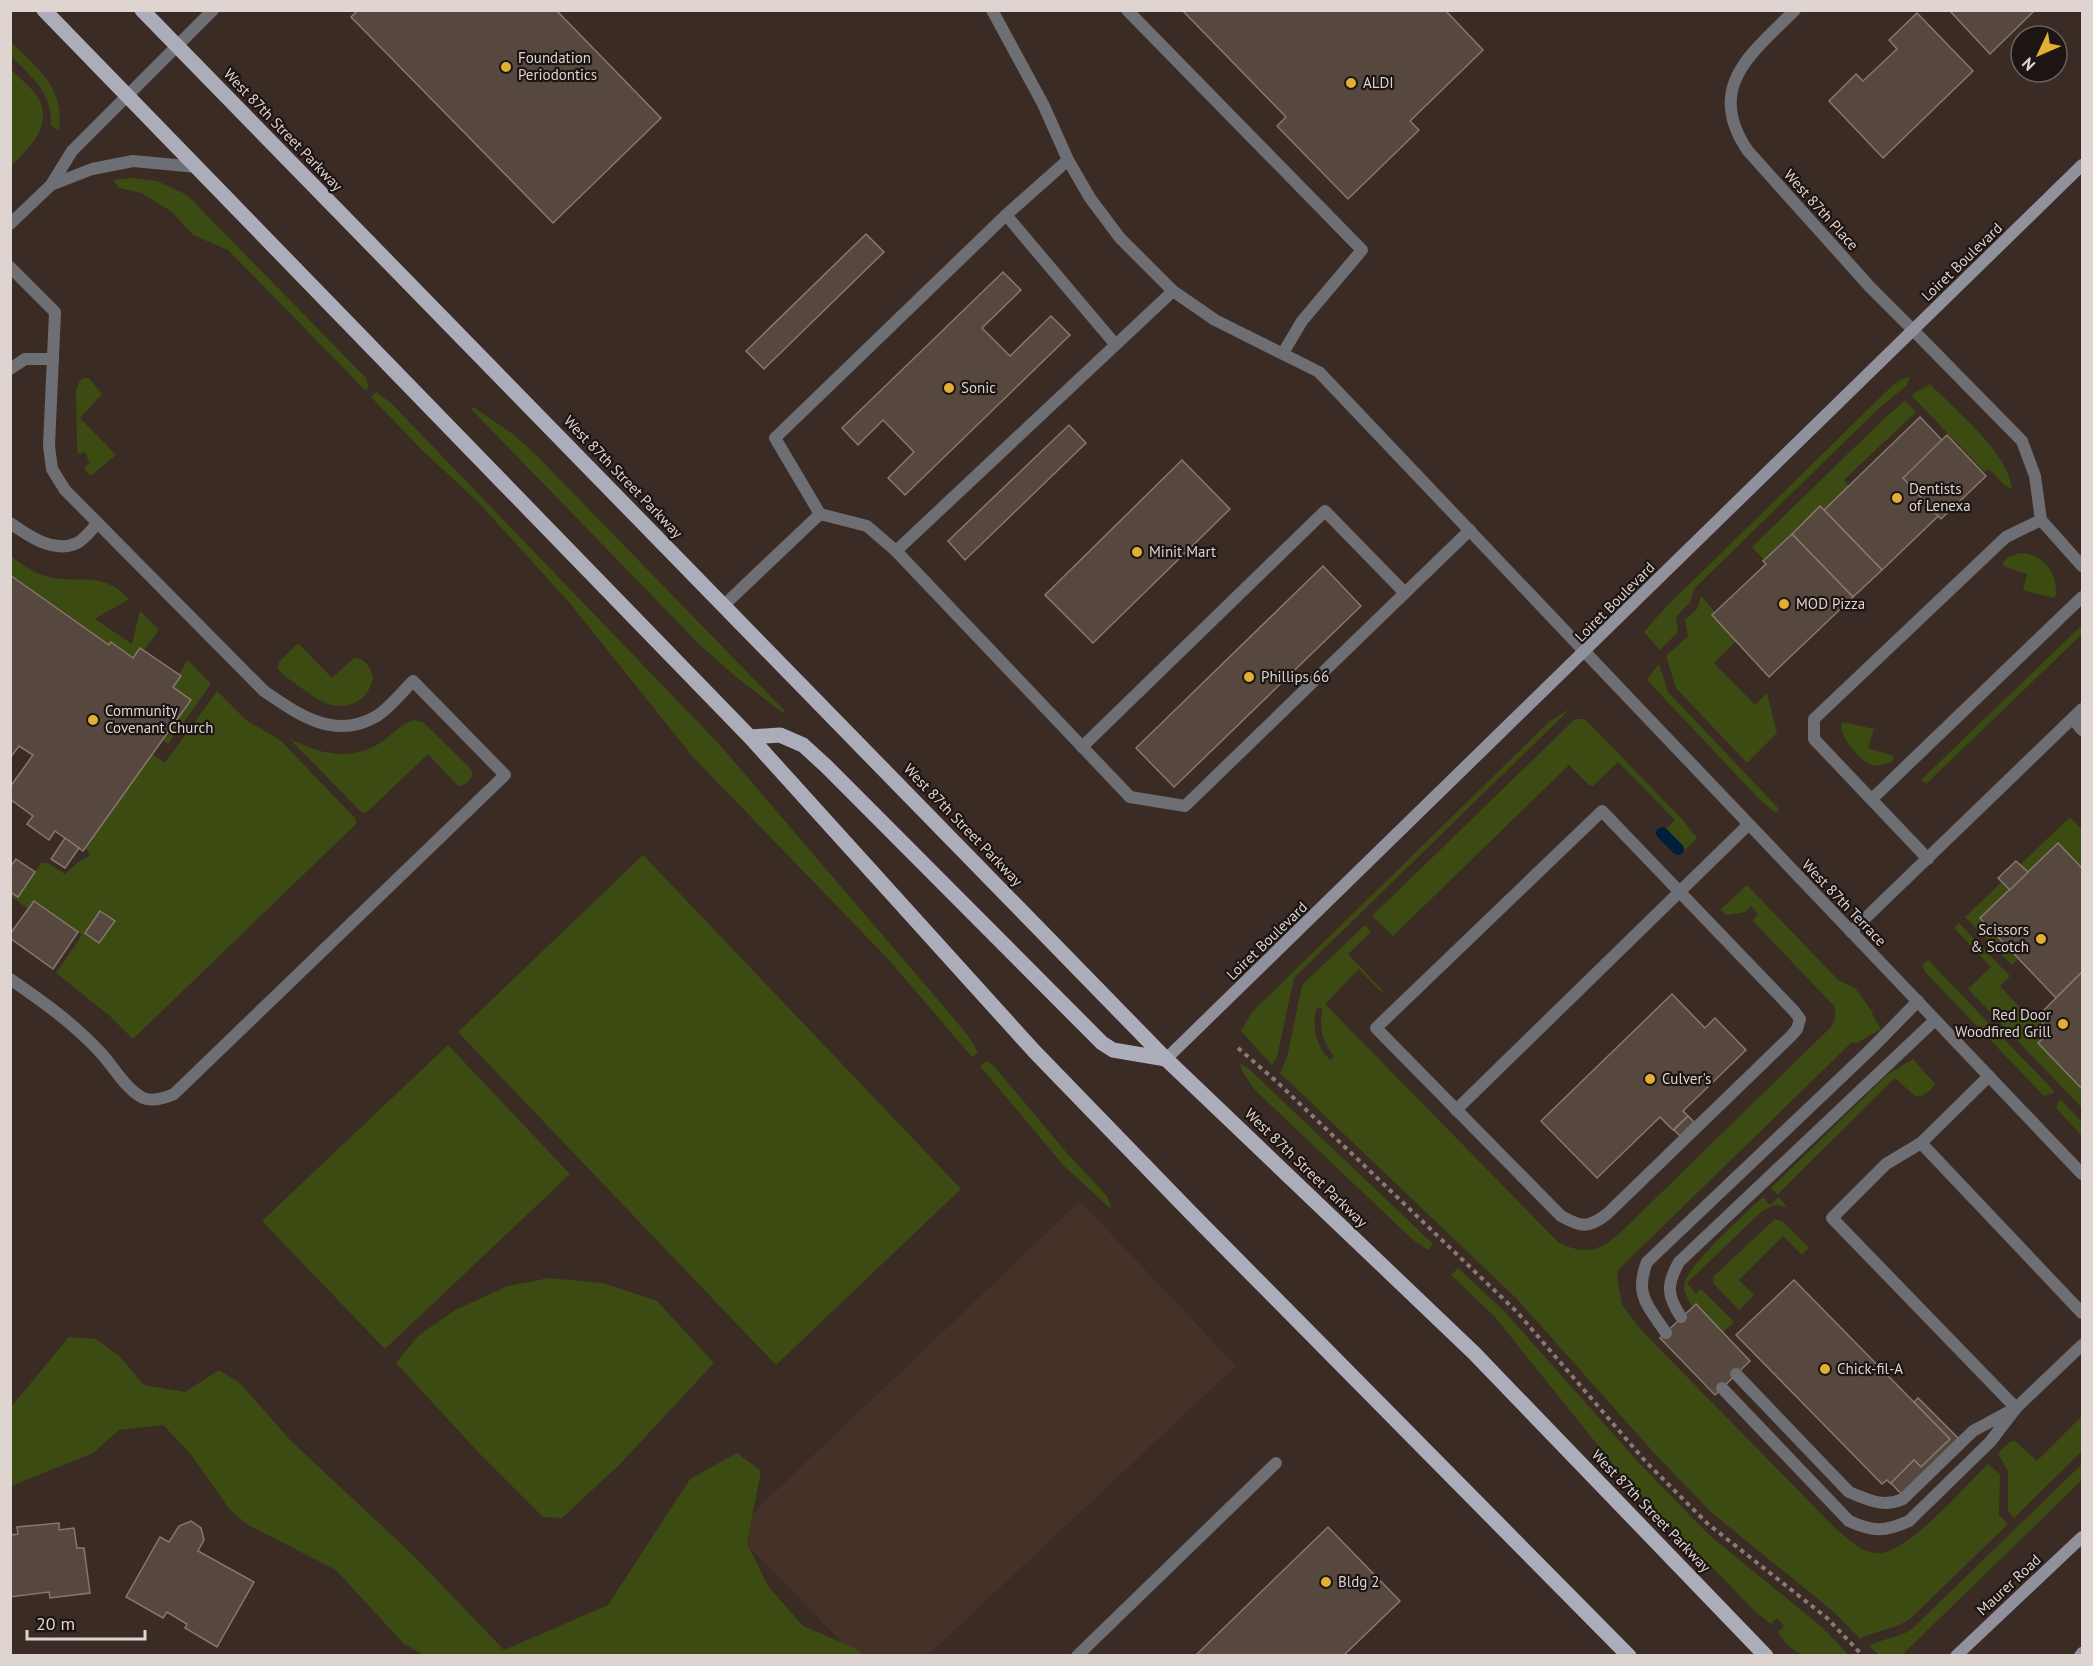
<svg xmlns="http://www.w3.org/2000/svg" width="2093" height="1666" font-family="'PT Sans',sans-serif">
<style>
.built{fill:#463128}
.green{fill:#3c4b12;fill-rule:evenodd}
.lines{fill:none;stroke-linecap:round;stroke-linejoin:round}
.stream{stroke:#001d3a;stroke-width:12}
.building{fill:#56483f;stroke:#87786e;stroke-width:1.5}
.path{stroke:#887b76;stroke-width:4;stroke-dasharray:4.5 4.5;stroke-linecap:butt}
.lane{stroke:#6e6e75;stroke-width:12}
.street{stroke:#6e6e75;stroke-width:12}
.secondary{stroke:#91919d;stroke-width:12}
.primary{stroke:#acadbb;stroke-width:15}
.poi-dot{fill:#e1af34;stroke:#1c1513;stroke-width:2}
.labels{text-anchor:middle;stroke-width:4.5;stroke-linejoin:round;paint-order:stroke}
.poi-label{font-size:15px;fill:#ded4d0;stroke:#1c1513;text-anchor:start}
.street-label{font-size:15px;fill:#ded4d0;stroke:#1c1513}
</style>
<rect width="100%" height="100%" fill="#3a2b25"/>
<path class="built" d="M1080,1201L1236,1366L928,1655H854L734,1531Z"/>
<g class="green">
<path d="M10,41C38,69 65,87 59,131L51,125C52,91 32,78 11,56Z"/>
<path d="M11,69C20,79 34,89 40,101C52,128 27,150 11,166Z"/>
<path d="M132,178L157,181L187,195L366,378L369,387L365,390L228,250L193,235L172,212L142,193L119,188L113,180Z"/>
<path d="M1910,377L1906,386L1878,409L1694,589L1690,602L1676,617L1678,632L1660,650L1644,632L1665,608L1893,385L1902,379Z"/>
<path d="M83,378H89L102,394L80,418L116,455L92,475L88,474L84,467L90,464L85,452L78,454L77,448L76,390L79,382Z"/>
<path d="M1930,384C1954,409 2009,453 2012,489L2004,485L1989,469L1985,472L1911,395Z"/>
<path d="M376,392L391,403L719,744L940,1002L969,1037L978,1052L972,1057L889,960L693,757L568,601L477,501L423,451L371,397Z"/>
<path d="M1905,401L1916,412L1844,480L1849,486L1824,510L1820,506L1764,560L1752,547L1889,414Z"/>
<path d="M473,407L513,434L538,457L785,711L783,713L736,677L698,643L471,409Z"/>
<path d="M2019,553C2043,553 2057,572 2056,595L2053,598L2023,590L2027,574L2003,566V563L2007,558Z"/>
<path d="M10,556C21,563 30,571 42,575C78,587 98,567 129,599L95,619L132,644L140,611L159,630L144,650L140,648L133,658L109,645L11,575Z"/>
<path d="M1701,596L1715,612L1712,616L1736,641L1714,663L1755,705L1767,693L1777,733L1747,763L1676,688L1666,656L1688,636L1685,620L1697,609Z"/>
<path d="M2082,625V634L1926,784L1921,780Z"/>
<path d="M298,643L332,678L354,658C365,658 370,666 373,677C370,699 349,711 328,704C317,700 309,693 300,687C292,681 284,676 278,669L279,662Z"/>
<path d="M188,660L211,684L168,744L162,740C168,711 170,684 188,660Z"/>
<path d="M1659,664L1668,692L1779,809L1776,813L1761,801L1649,682L1647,679Z"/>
<path d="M217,691L246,720L280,740L355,818L357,823L133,1039L111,1017L56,973L82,935L35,901L28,909L11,896L10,892L18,897L41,863H48L65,874L78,862L90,856L86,847L152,754L165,763Z"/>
<path d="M1570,709L1294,978L1277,1057L1272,1065L1241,1031L1252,1012L1550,721Z"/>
<path d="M1575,719H1585L1682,819L1697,838L1685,850L1665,830L1675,820L1618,762L1593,786L1589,785L1569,765L1393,936L1372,916Z"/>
<path d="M415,720L424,723L469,767L472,772C473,779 466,786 458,786L428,754L366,813L361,812L289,738C319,755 353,762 383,741C394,733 401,723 415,720Z"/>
<path d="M1842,722L1874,729L1868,748L1893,756V761C1886,764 1878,768 1870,764C1859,760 1837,734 1842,722Z"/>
<path d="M2070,817L2082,830V868L2058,843L2027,873L2019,866Z"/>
<path d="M643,855L961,1189L776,1365L458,1032Z"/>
<path d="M2003,881L2010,889L1980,919L2018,959L2012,965L1965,917Z"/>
<path d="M1747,885L1838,980L1855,988L1873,1013L1872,1014L1881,1029L1855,1044L1852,1042L1619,1269L1617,1276L1622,1305L1642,1331L1838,1531C1850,1540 1862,1553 1878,1553C1906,1555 1966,1485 1988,1464L2000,1474L1999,1515L2008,1524L1910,1619C1894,1630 1876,1630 1860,1639L1834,1612L1712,1513L1655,1454L1517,1299L1280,1073L1287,1058L1302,985L1365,925L1371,932L1348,954L1384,992L1380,991L1359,969L1325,1004L1558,1242C1583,1255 1598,1252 1619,1234L1830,1028C1835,1020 1837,1014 1834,1006L1753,921L1758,914L1751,906L1745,912L1727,915L1720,910ZM1317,1007L1323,1009C1318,1027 1323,1042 1334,1056L1330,1060C1316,1046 1311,1026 1317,1007Z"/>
<path d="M1959,923L2010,976L2000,986L2033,1022L2038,1018L2050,1031L2038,1043L2082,1089V1108L1968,989L1991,967L1954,928Z"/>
<path d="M1928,960L2055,1092L2044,1096L1926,973L1922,965Z"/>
<path d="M448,1045L570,1174L385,1349L262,1221Z"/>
<path d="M1913,1059L1935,1084C1931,1091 1923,1098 1915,1096L1895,1078L1777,1195L1771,1188L1888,1074Z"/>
<path d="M987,1061L994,1066L1066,1152L1107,1196L1112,1210L1064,1166L980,1066Z"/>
<path d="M1240,1063L1248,1068L1433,1244L1428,1250L1413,1240L1255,1090L1242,1071Z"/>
<path d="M2060,1099L2082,1122V1136L2056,1108Z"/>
<path d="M1763,1197L1770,1205L1779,1197L1787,1207L1775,1205L1762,1211L1687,1283L1696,1294L1701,1289L1734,1322L1720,1335C1708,1322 1686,1307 1684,1287C1682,1270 1748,1211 1763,1197Z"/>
<path d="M1775,1219L1782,1221L1809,1248L1802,1255L1783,1236L1739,1280L1754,1295L1739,1310L1714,1284L1713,1277Z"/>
<path d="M1458,1268L1505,1312L1639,1463L1709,1535L1823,1628L1847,1653L1844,1655C1813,1656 1796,1662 1778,1632L1784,1626L1777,1618L1771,1624L1757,1613L1625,1479L1495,1317L1451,1275Z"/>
<path d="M549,1278L603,1283L657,1301L714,1363L619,1465L562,1518L543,1517L480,1454L396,1363L418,1336L455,1310L508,1286Z"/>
<path d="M69,1337L96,1339L119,1356L144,1385L185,1392L219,1370L240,1383L290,1440L414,1556L504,1650L608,1605L690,1479L737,1453L761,1471L747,1543L768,1586L803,1626L855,1648L864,1655H424L404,1644L336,1570L248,1525L230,1510L189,1452L163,1425L119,1430L93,1453L11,1486V1407Z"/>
<path d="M2082,1416V1451L2014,1518L2008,1511V1471L1998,1453L2010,1442L2015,1441L2037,1461Z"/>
<path d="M2082,1464V1480L1904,1653L1900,1655H1879L1869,1646C1883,1638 1899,1638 1912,1629Z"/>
</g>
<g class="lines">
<path class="stream" d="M1662,833L1678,849"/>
</g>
<g class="building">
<path d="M358,10H556L661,118L553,223L351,17Z"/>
<path d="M1182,10H1445L1483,50L1410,121L1419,130L1348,199L1277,126L1286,117Z"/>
<path d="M1949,10H2035L1990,54Z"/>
<path d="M1917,13L1973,71L1883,158L1829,101L1856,74L1863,81L1897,49L1889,40Z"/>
<path d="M866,234L884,252L764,369L746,351Z"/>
<path d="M1003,272L1021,290L982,328L1010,356L1051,316L1070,335L905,495L888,478L914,452L883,420L858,445L842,428Z"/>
<path d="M1920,417L1978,478L1882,570L1824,510Z"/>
<path d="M1069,425L1086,443L965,560L948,541Z"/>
<path d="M1947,435L1986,476L1941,519L1903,478Z"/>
<path d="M1182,460L1230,509L1093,643L1045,595Z"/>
<path d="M1820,506L1882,570L1853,597L1792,534Z"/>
<path d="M1792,534L1853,597L1769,677L1712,615L1766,564L1763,561Z"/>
<path d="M1323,566L1361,606L1174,787L1136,748Z"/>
<path d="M10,575L109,645L111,642L133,658L140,648L181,676L173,687L191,700L83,851L55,831L49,840L27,824L33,816L10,799V787L33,755L19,746L10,758Z"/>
<path d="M65,838L79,848L65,868L51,859Z"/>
<path d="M2058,843L2082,868V972L2056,998L1980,918Z"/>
<path d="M16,859L35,872L18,897L10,892V867Z"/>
<path d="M2016,861L2028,872L2010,890L1998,878Z"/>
<path d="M34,901L78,932L53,969L10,938V934Z"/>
<path d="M100,911L115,921L99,943L85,933Z"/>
<path d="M2082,972V1089L2038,1043L2050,1031L2037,1017Z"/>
<path d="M1672,994L1705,1028L1715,1018L1746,1050L1683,1111L1688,1116L1673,1130L1660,1117L1597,1178L1541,1121Z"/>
<path d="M1688,1116L1694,1122L1680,1136L1674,1130Z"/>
<path d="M1794,1280L1950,1439L1921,1467L1914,1460L1891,1484L1887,1480L1882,1484L1736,1335Z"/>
<path d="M1696,1304L1750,1361L1715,1395L1660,1338Z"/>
<path d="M1918,1398L1962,1442L1905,1498L1891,1483L1914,1460L1921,1467L1950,1439L1914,1402Z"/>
<path d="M191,1521L201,1528L204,1540L198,1551L254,1582L217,1647L185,1628L187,1624L167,1612L163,1618L126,1597L160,1537L169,1542L179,1526Z"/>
<path d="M59,1523V1530L74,1528L77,1548H84L90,1593L50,1598L49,1592L10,1597V1535L18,1534L17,1527Z"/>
<path d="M1328,1527L1400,1601L1343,1656H1195Z"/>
</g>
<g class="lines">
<path class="path" d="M1238,1048L1276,1081L1517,1312L1646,1462L1708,1524L1827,1618L1863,1656"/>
<g class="lane">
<path d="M992,10L1043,104L1068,160L1090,198L1120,238L1173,291L1215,320L1319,372L1585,652"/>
<path d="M1127,10L1362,250L1302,321L1283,353"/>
<path d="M51,185L92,169L133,161L197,167"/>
<path d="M1006,215L1115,344"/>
<path d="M10,224L51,185L72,151L127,96"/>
<path d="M10,267L55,312L49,446L52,469L65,490L264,691C299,715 334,740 375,717C389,709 402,692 413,681L505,775L174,1094C165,1098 153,1102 143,1098C125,1089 113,1065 99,1051C73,1023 42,1001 10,979"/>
<path d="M1913,330L2022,441L2035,476L2041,520L2082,566"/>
<path d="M10,369L25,359H53"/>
<path d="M820,514L775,438L1006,215L1068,160"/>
<path d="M10,523C29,536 53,554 77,543C84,540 92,529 98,523"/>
<path d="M896,551L1130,797L1185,806L1470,530"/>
<path d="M723,606L820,514L867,526L896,551L1173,291"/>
<path d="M2073,719L2082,730"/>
<path d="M1082,747L1325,511L1405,593"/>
<path d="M1872,799L2082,597"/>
<path d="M1602,811L1794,1011L1800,1019L1797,1029L1791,1036L1607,1214C1588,1229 1581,1227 1561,1216L1376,1028Z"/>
<path d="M1928,859L1814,739V719L2006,537L2041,520"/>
<path d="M1851,932L2082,709"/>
<path d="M1989,1076L1921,1143L1886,1164L1832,1218L2016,1408L2082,1345"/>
<path d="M1456,1110L1748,825"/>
<path d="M1921,1143L2082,1313"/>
<path d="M1681,1317C1667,1296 1666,1285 1679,1262L1935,1020"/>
<path d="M1666,1333C1648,1306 1634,1295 1647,1262L1871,1049L1918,1001"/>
<path d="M1736,1374L1849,1492C1869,1500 1883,1508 1903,1499L1973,1431L2012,1410"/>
<path d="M1722,1388L1849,1521C1873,1532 1885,1532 1909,1521L1990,1442L2016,1408"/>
<path d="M1077,1656L1276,1463"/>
</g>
<g class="street">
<path d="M1795,10C1752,53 1704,87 1748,151L1870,287L1913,330"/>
<path d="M127,96L213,10"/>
<path d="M1585,652L2082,1174"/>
</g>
<g class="secondary">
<path d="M1166,1059L2082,165"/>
<path d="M1956,1656L2082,1537"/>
<path d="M2080,1656L2082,1653"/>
</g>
<g class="primary">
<path d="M44,10L750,737L1034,1051L1189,1211L1629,1656"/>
<path d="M142,10L1166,1059L1474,1353L1766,1656"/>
<path d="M750,737L780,735L803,745L826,766L1102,1043L1113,1050L1166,1059"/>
</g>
</g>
<g class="poi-dot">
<circle cx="506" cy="67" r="6"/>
<circle cx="1351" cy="83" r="6"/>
<circle cx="949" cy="388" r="6"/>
<circle cx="1897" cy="498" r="6"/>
<circle cx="1137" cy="552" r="6"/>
<circle cx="1784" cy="604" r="6"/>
<circle cx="1249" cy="677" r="6"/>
<circle cx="93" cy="720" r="6"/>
<circle cx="2041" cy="939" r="6"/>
<circle cx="2063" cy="1024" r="6"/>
<circle cx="1650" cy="1079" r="6"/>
<circle cx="1825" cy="1369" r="6"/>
<circle cx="1326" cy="1582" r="6"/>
</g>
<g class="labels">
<g class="poi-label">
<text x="518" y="63">Foundation<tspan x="518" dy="17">Periodontics</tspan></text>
<text x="1363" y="88">ALDI</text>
<text x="961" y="393">Sonic</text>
<text x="1909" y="494">Dentists<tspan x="1909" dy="17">of Lenexa</tspan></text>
<text x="1149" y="557">Minit Mart</text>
<text x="1796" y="609">MOD Pizza</text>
<text x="1261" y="682">Phillips 66</text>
<text x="105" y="716">Community<tspan x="105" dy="17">Covenant Church</tspan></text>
<text x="2029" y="935" text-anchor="end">Scissors<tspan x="2029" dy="17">&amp; Scotch</tspan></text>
<text x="2051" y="1020" text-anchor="end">Red Door<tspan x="2051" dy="17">Woodfired Grill</tspan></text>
<text x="1662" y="1084">Culver's</text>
<text x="1837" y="1374">Chick-fil-A</text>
<text x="1338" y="1587">Bldg 2</text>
</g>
<g class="street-label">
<text transform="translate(283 130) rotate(46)" y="5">West 87th Street Parkway</text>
<text transform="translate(1821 210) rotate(48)" y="5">West 87th Place</text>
<text transform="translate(1962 262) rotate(-44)" y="5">Loiret Boulevard</text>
<text transform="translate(623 477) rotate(46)" y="5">West 87th Street Parkway</text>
<text transform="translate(1615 602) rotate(-45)" y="5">Loiret Boulevard</text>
<text transform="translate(963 825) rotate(46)" y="5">West 87th Street Parkway</text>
<text transform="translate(1844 903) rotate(46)" y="5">West 87th Terrace</text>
<text transform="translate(1267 941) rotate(-44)" y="5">Loiret Boulevard</text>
<text transform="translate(1306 1168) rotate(44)" y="5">West 87th Street Parkway</text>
<text transform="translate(1651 1511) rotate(46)" y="5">West 87th Street Parkway</text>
<text transform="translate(2009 1585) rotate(-43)" y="5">Maurer Road</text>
</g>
</g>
<rect width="2093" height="1666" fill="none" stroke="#ded4d0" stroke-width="24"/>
<g transform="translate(2039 54) rotate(226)"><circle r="28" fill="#1c1513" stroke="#6a615f" stroke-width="1.5"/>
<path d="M0-4.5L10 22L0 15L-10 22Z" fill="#e1af34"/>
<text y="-9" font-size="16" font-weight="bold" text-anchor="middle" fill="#ded4d0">N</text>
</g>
<path d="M27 1630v9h118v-9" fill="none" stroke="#ded4d0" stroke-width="3"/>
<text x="36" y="1630" font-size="18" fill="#ded4d0" stroke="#1c1513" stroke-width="4.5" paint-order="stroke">20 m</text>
</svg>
